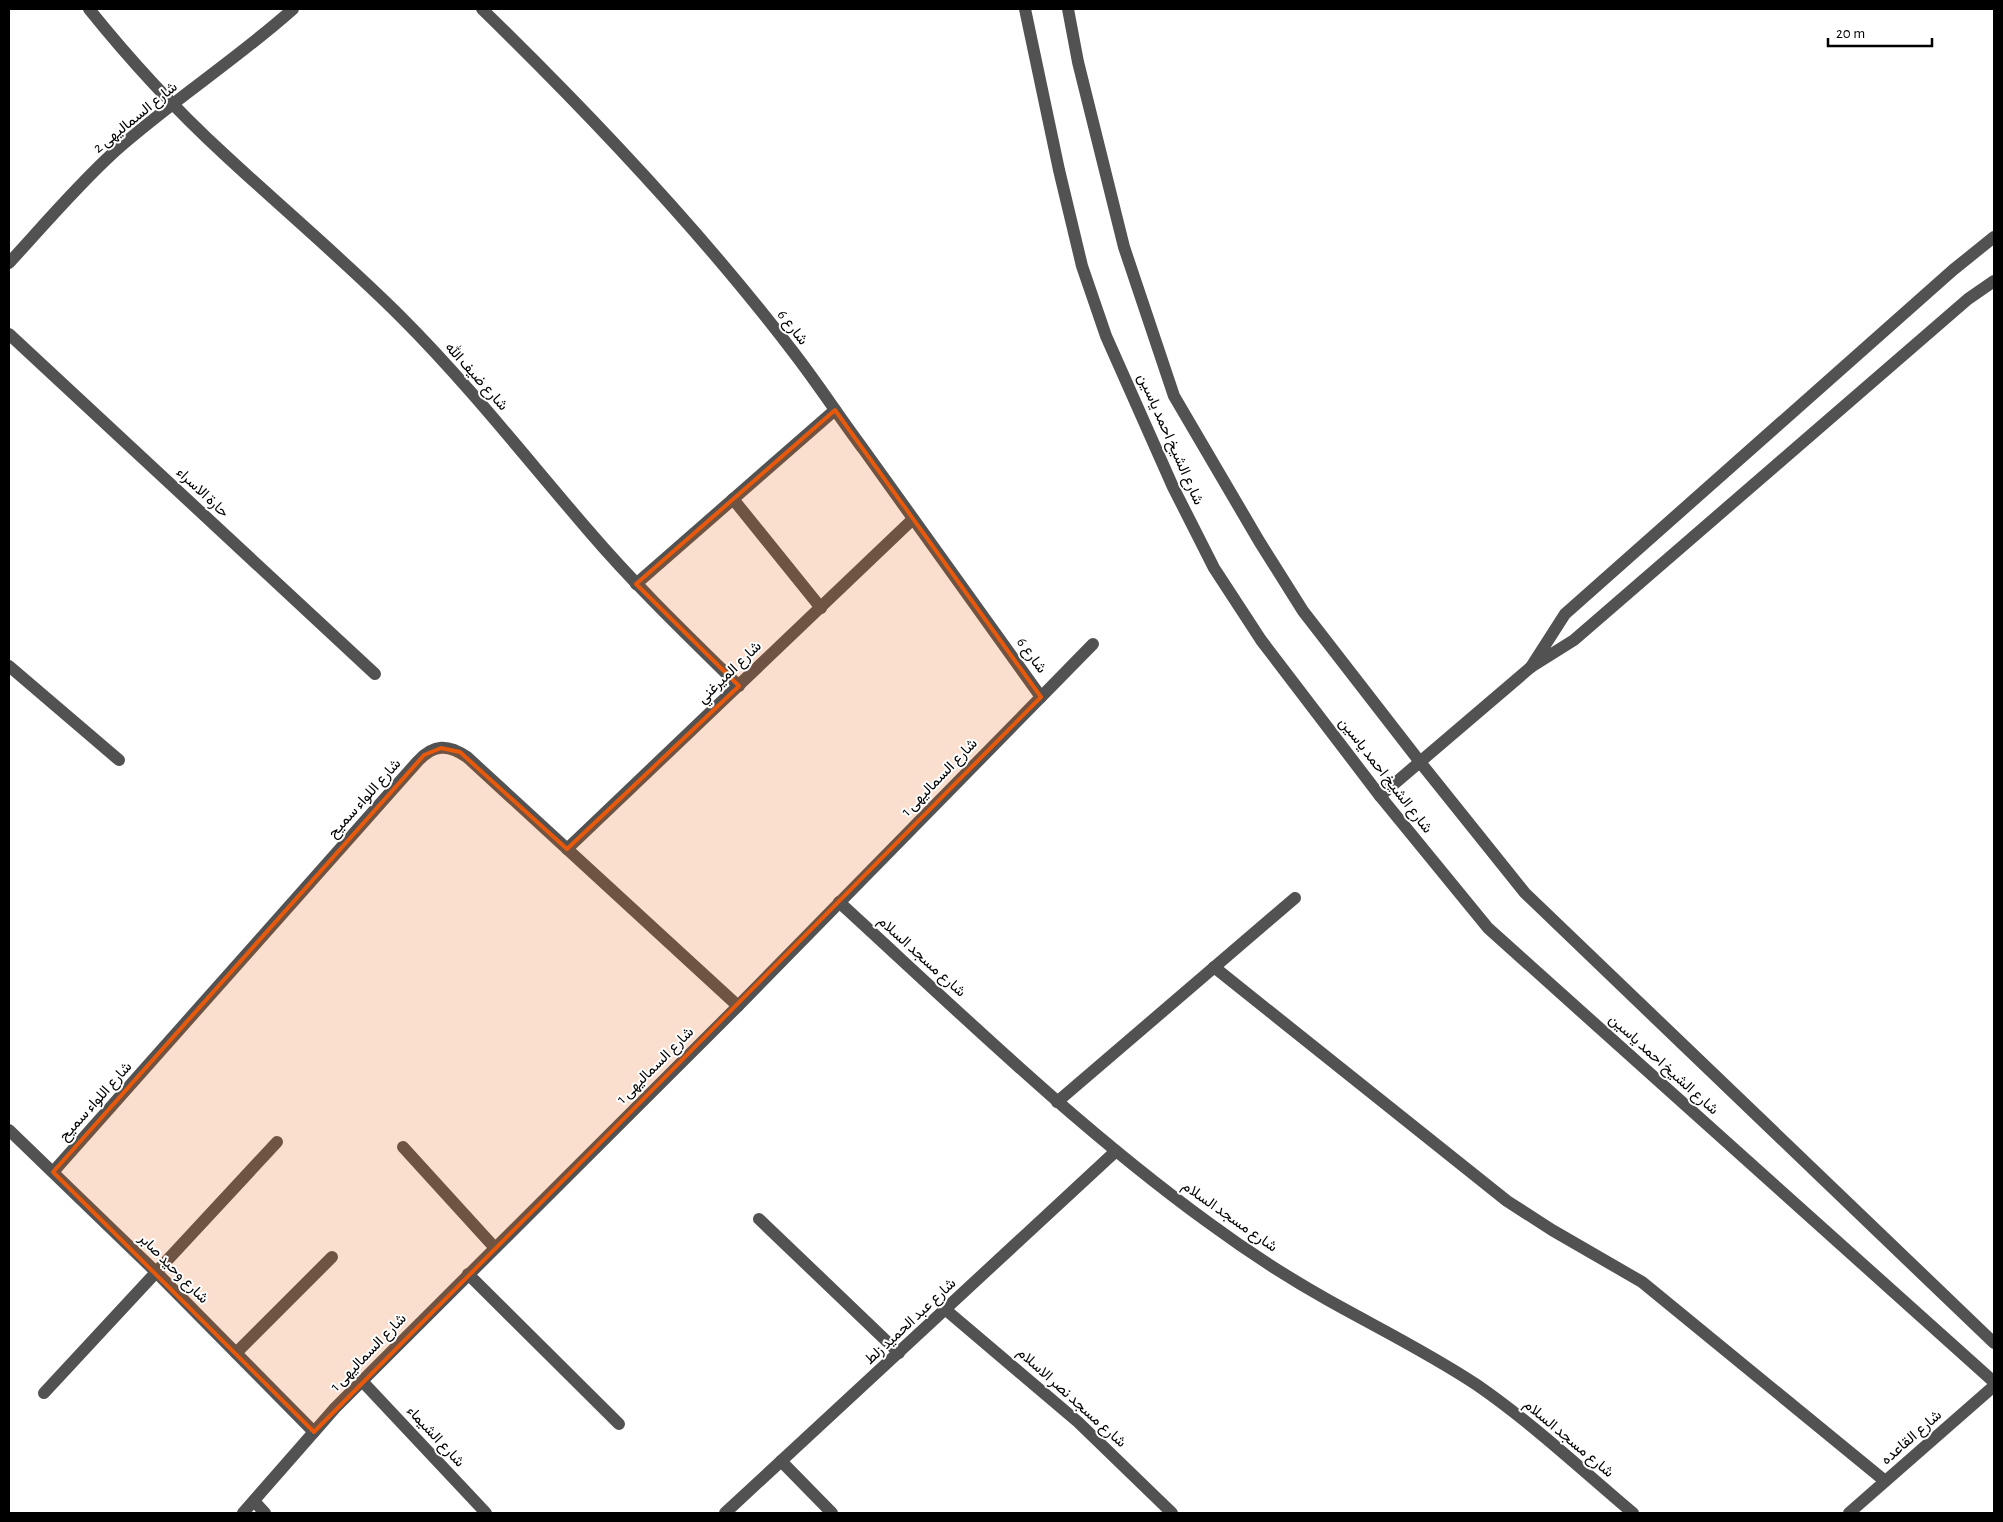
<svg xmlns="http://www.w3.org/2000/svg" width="2003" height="1522" font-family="'Alegreya Sans',Vazirmatn,sans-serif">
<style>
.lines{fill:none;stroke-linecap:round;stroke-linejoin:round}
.minor{stroke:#525252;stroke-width:12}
.marked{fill:#e8590c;fill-opacity:0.2;stroke:#e8590c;stroke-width:4;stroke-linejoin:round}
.labels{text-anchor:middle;stroke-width:4;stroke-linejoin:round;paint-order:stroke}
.street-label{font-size:15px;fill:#000;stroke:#fff}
</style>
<rect width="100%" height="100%" fill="#fff"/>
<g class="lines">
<g class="minor">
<path d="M89,9C130,60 175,109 224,154C282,208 344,260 401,317C468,384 526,458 588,530C635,585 687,635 739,686"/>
<path d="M482,9C593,117 700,230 794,353C818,384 840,418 864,450C923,532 982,614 1041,697"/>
<path d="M1025,9L1059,170L1082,266L1106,336L1173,487L1214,568L1261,640L1380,796L1488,928L1994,1382"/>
<path d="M1068,9L1078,62L1124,247L1174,396L1259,541L1303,611L1420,762L1525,893L1994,1343"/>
<path d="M1994,237L1953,270L1565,614L1531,667L1574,640L1968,299L1994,281"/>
<path d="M9,263C43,226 76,187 113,153C170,102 236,60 293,9"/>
<path d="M9,334L375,674"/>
<path d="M733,499L821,608"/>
<path d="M636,584L835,410"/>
<path d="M9,666L119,760"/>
<path d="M1380,796L1531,667"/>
<path d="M567,849L913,519"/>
<path d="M839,902C959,1012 1077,1127 1209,1223C1247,1251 1287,1277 1328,1300C1378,1328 1429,1353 1477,1385C1532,1423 1582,1470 1633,1513"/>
<path d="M1214,967L1507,1201L1552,1230L1642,1282L1885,1481"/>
<path d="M1057,1102L1295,898"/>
<path d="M9,1130L156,1272L314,1432"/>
<path d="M403,1147L495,1248"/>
<path d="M53,1172L418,761C434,744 448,744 467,757L738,1006"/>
<path d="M759,1219L899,1353"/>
<path d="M468,1274L619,1424"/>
<path d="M946,1310L1078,1422L1172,1513"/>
<path d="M236,1353L332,1257"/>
<path d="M362,1381L486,1513"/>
<path d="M44,1393L277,1142"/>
<path d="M781,1461L832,1513"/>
<path d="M254,1501L265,1513"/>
<path d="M243,1513L335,1408L738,1006L1093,644"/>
<path d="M725,1513L1116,1151"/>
<path d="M1849,1513L1994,1386"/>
</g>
</g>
<path class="marked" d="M835,410L1041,697L314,1432L53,1172L424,755L441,748L460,752L567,849L739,686L636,584Z"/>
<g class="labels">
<g class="street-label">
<text transform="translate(135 117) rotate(-39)" y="5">شارع السماليهى 2</text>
<text transform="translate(793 327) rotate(52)" y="5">شارع 6</text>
<text transform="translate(477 376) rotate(48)" y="5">شارع ضيف الله</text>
<text transform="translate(1171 439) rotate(66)" y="5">شارع الشيخ احمد ياسين</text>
<text transform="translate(203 492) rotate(43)" y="5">حارة الاسراء</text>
<text transform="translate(1032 655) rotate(54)" y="5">شارع 6</text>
<text transform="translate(729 672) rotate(-44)" y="5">شارع الميرغني</text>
<text transform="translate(1386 775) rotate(52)" y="5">شارع الشيخ احمد ياسين</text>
<text transform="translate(939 777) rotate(-46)" y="5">شارع السماليهى 1</text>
<text transform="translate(364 798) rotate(-48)" y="5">شارع اللواء سميح</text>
<text transform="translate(922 956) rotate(42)" y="5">شارع مسجد السلام</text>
<text transform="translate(1664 1064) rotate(42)" y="5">شارع الشيخ احمد ياسين</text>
<text transform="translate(655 1065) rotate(-45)" y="5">شارع السماليهى 1</text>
<text transform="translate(95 1101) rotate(-48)" y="5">شارع اللواء سميح</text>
<text transform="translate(1230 1216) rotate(35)" y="5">شارع مسجد السلام</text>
<text transform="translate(174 1268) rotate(45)" y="5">شارع وحيد صابر</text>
<text transform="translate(910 1321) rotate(-43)" y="5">شارع عبد الحميد زلط</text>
<text transform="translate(368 1352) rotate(-46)" y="5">شارع السماليهى 1</text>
<text transform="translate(1072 1397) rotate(42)" y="5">شارع مسجد نصر الاسلام</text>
<text transform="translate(436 1436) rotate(47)" y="5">شارع الشيماء</text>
<text transform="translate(1911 1437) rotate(-41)" y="5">شارع القاعده</text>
<text transform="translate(1569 1438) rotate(40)" y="5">شارع مسجد السلام</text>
</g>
</g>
<rect width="2003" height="1522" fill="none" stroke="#000000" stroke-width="20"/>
<path d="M1828 38v8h104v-8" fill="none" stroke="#000000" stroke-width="2.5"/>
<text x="1836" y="38" font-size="15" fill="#000000" stroke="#ffffff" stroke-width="4" paint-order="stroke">20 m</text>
</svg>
